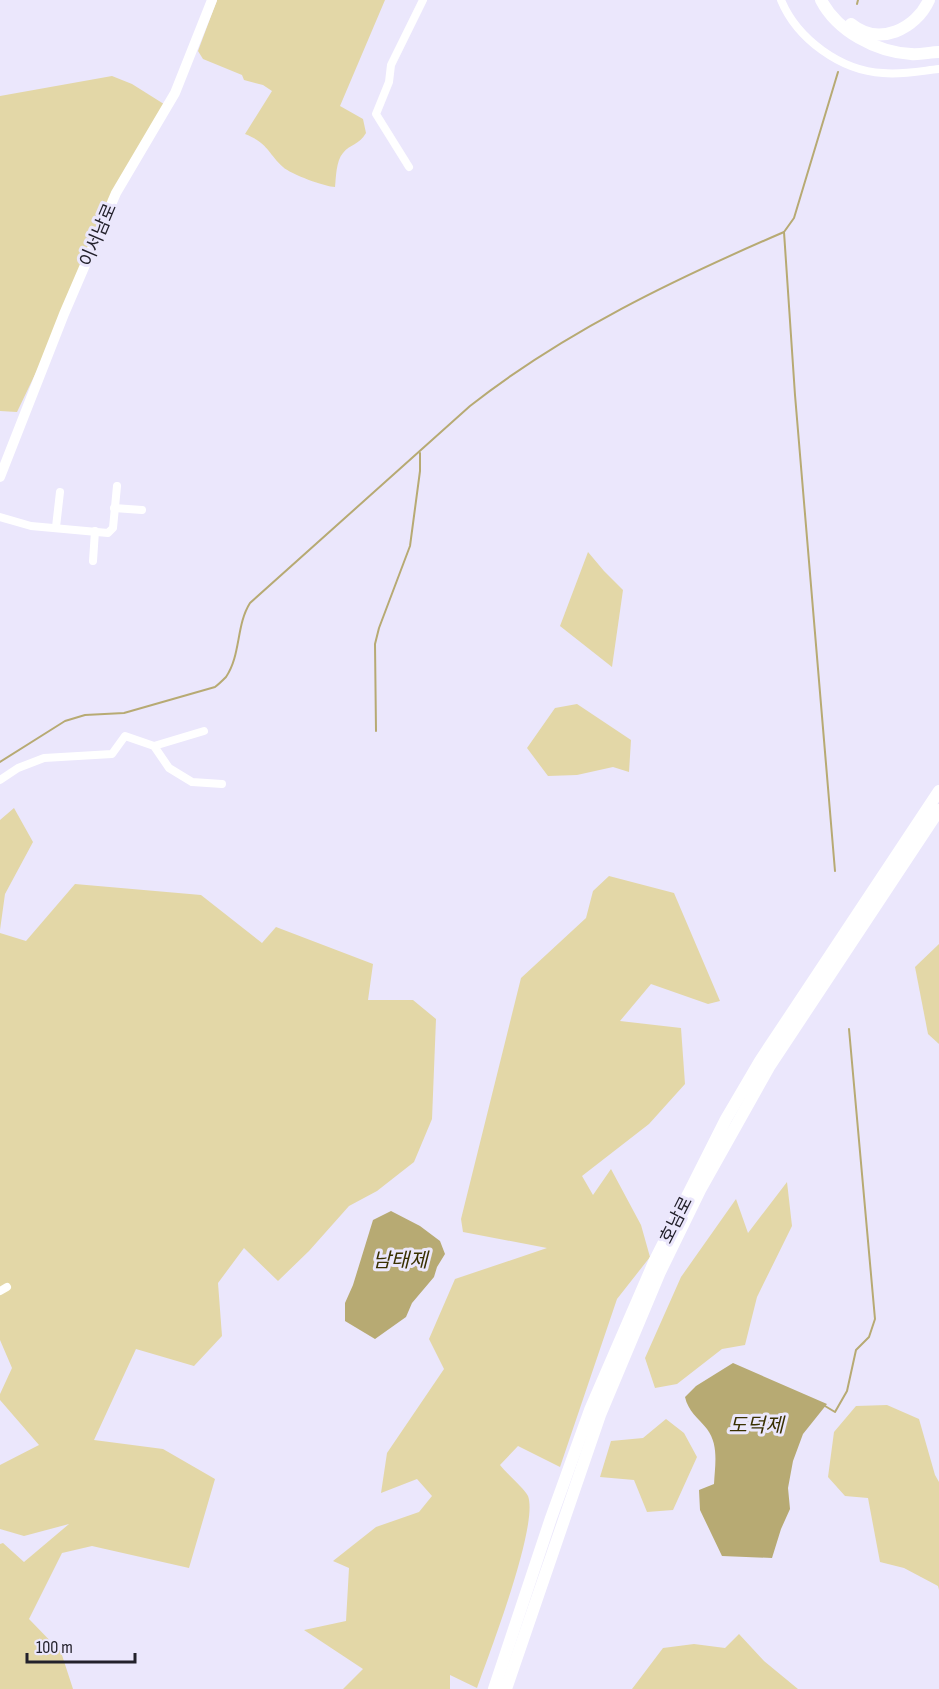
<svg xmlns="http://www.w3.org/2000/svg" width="939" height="1689" font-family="'Sofia Sans Condensed','Noto Sans KR',sans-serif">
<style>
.green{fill:#e3d7a7}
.water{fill:#b7aa73}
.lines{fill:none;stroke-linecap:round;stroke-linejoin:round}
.stream{stroke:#b7aa73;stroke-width:2}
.minor{stroke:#fff;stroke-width:8}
.major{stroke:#fff;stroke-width:10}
.highway{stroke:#fff;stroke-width:12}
.labels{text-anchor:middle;stroke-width:6;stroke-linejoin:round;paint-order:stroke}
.street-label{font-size:18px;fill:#23212b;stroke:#ebe7fc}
.water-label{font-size:20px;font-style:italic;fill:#393001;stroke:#ebe7fc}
</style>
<rect width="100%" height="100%" fill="#ebe7fc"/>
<g class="green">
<path d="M217,0H385L340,106L363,119L366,133C359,145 350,144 343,153C336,161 336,177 335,187C326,187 290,174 283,167C267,152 268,143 245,134L272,91L263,85L244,80L242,75L203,59L198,51Z"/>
<path d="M112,76L132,84L167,106L116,193L64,314L17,412L0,411V96Z"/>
<path d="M588,552L604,571L623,590L612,667L560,626Z"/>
<path d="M577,704L631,740L629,772L613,767L577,775L548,776L527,748L555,708Z"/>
<path d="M14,808L33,842L5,894L0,930V820Z"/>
<path d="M609,876L674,893L720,1001L708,1004L651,984L620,1021L681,1028L685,1084L649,1124L582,1176L593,1195L611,1169L641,1225L650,1257L617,1299L560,1467L518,1446L500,1465C506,1473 524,1488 528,1496C539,1525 489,1654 477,1688L450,1675V1689H343L363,1669L304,1630L346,1621L349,1568L333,1561L376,1527L419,1512L432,1496L417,1479L381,1493L387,1453L444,1369L429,1339L455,1279L547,1248L463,1232L461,1219L521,978L586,918L593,891Z"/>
<path d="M75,884L201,895L262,943L276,927L373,964L368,1000H413L436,1019L432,1119L414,1162L377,1191L349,1206L309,1251L278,1281L244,1248L218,1283L222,1336L194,1366L136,1349L94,1440L163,1449L215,1479L189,1568L92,1546L62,1553L29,1619L61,1652L73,1689H0V1544L3,1543L24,1562L69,1524L24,1536L0,1529V1465L39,1445L0,1400V1394L12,1368L0,1340V933L26,941Z"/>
<path d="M939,944V1044L928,1034L915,967Z"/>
<path d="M787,1182L792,1226L757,1297L745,1345L722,1349L677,1384L655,1388L645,1358L681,1277L736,1199L748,1233Z"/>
<path d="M887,1405L919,1419L935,1475L939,1482V1590L938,1586L904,1568L880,1562L868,1498L845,1496L828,1477L834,1432L856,1406Z"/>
<path d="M666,1419L684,1433L697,1457L673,1510L647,1512L634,1480L600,1477L611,1441L643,1438Z"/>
<path d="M739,1634L764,1661L798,1689H632L663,1648L694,1644L725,1648Z"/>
</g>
<g class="water">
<path d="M391,1211L420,1226L440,1241L445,1254L437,1267L434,1277L412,1303L406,1317L375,1339L345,1321V1303L353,1285L373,1220Z"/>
<path d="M733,1363L827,1404L803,1434L793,1461L788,1488L790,1509L781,1529L772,1558L722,1556L700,1510L699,1490L714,1484C715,1465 719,1445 707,1429C698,1418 688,1411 685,1397L696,1386Z"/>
</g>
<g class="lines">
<g class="stream">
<path d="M857,4L858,0"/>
<path d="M784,232L795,395L835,871"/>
<path d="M376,731L375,644L379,628L410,546L420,471V453"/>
<path d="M0,762L65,721L85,715L124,713L215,687C219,684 223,680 226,677C241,655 236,625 250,603L470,406C564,332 675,279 784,232L794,218L838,72"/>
<path d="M825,1406L835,1412L847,1391L856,1350L869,1337L875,1319L849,1029"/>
</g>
<g class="minor">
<path d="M781,0C797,39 841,71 883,73C901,75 921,71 939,69"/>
<path d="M409,167L376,114L389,82L391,65L423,0"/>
<path d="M114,508L142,510"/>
<path d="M0,517L31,526L108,533L113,528L117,486"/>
<path d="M56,527L60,492"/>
<path d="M93,561L95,531"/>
<path d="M154,746L204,731"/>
<path d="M0,780L18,768L44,758L112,754L125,736L154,746L169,768L192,782L222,784"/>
<path d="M0,1291L7,1287"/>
</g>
<path class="major" d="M0,477L64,314L116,193L175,93L212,0"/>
<g class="highway">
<path d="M821,0C837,31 876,52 911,54C920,55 930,52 939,52"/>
<path d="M851,24C879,47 916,29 929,0"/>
<path d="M494,1689L551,1518L590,1410L655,1260L726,1119L760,1061L939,791"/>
<path d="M506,1689L600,1415L660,1272L700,1190L769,1067L939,810"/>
</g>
</g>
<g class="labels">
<g class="street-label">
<text transform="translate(98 235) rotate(-67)" y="6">이서남로</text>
<text transform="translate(676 1220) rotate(-63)" y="6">호남로</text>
</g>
<g class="water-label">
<text x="400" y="1267">남태제</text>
<text x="756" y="1432">도덕제</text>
</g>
</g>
<path d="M27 1653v9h108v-9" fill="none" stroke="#23212b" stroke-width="3"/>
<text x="36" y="1653" font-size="18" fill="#23212b" stroke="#ebe7fc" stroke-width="4.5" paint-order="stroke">100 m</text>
</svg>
